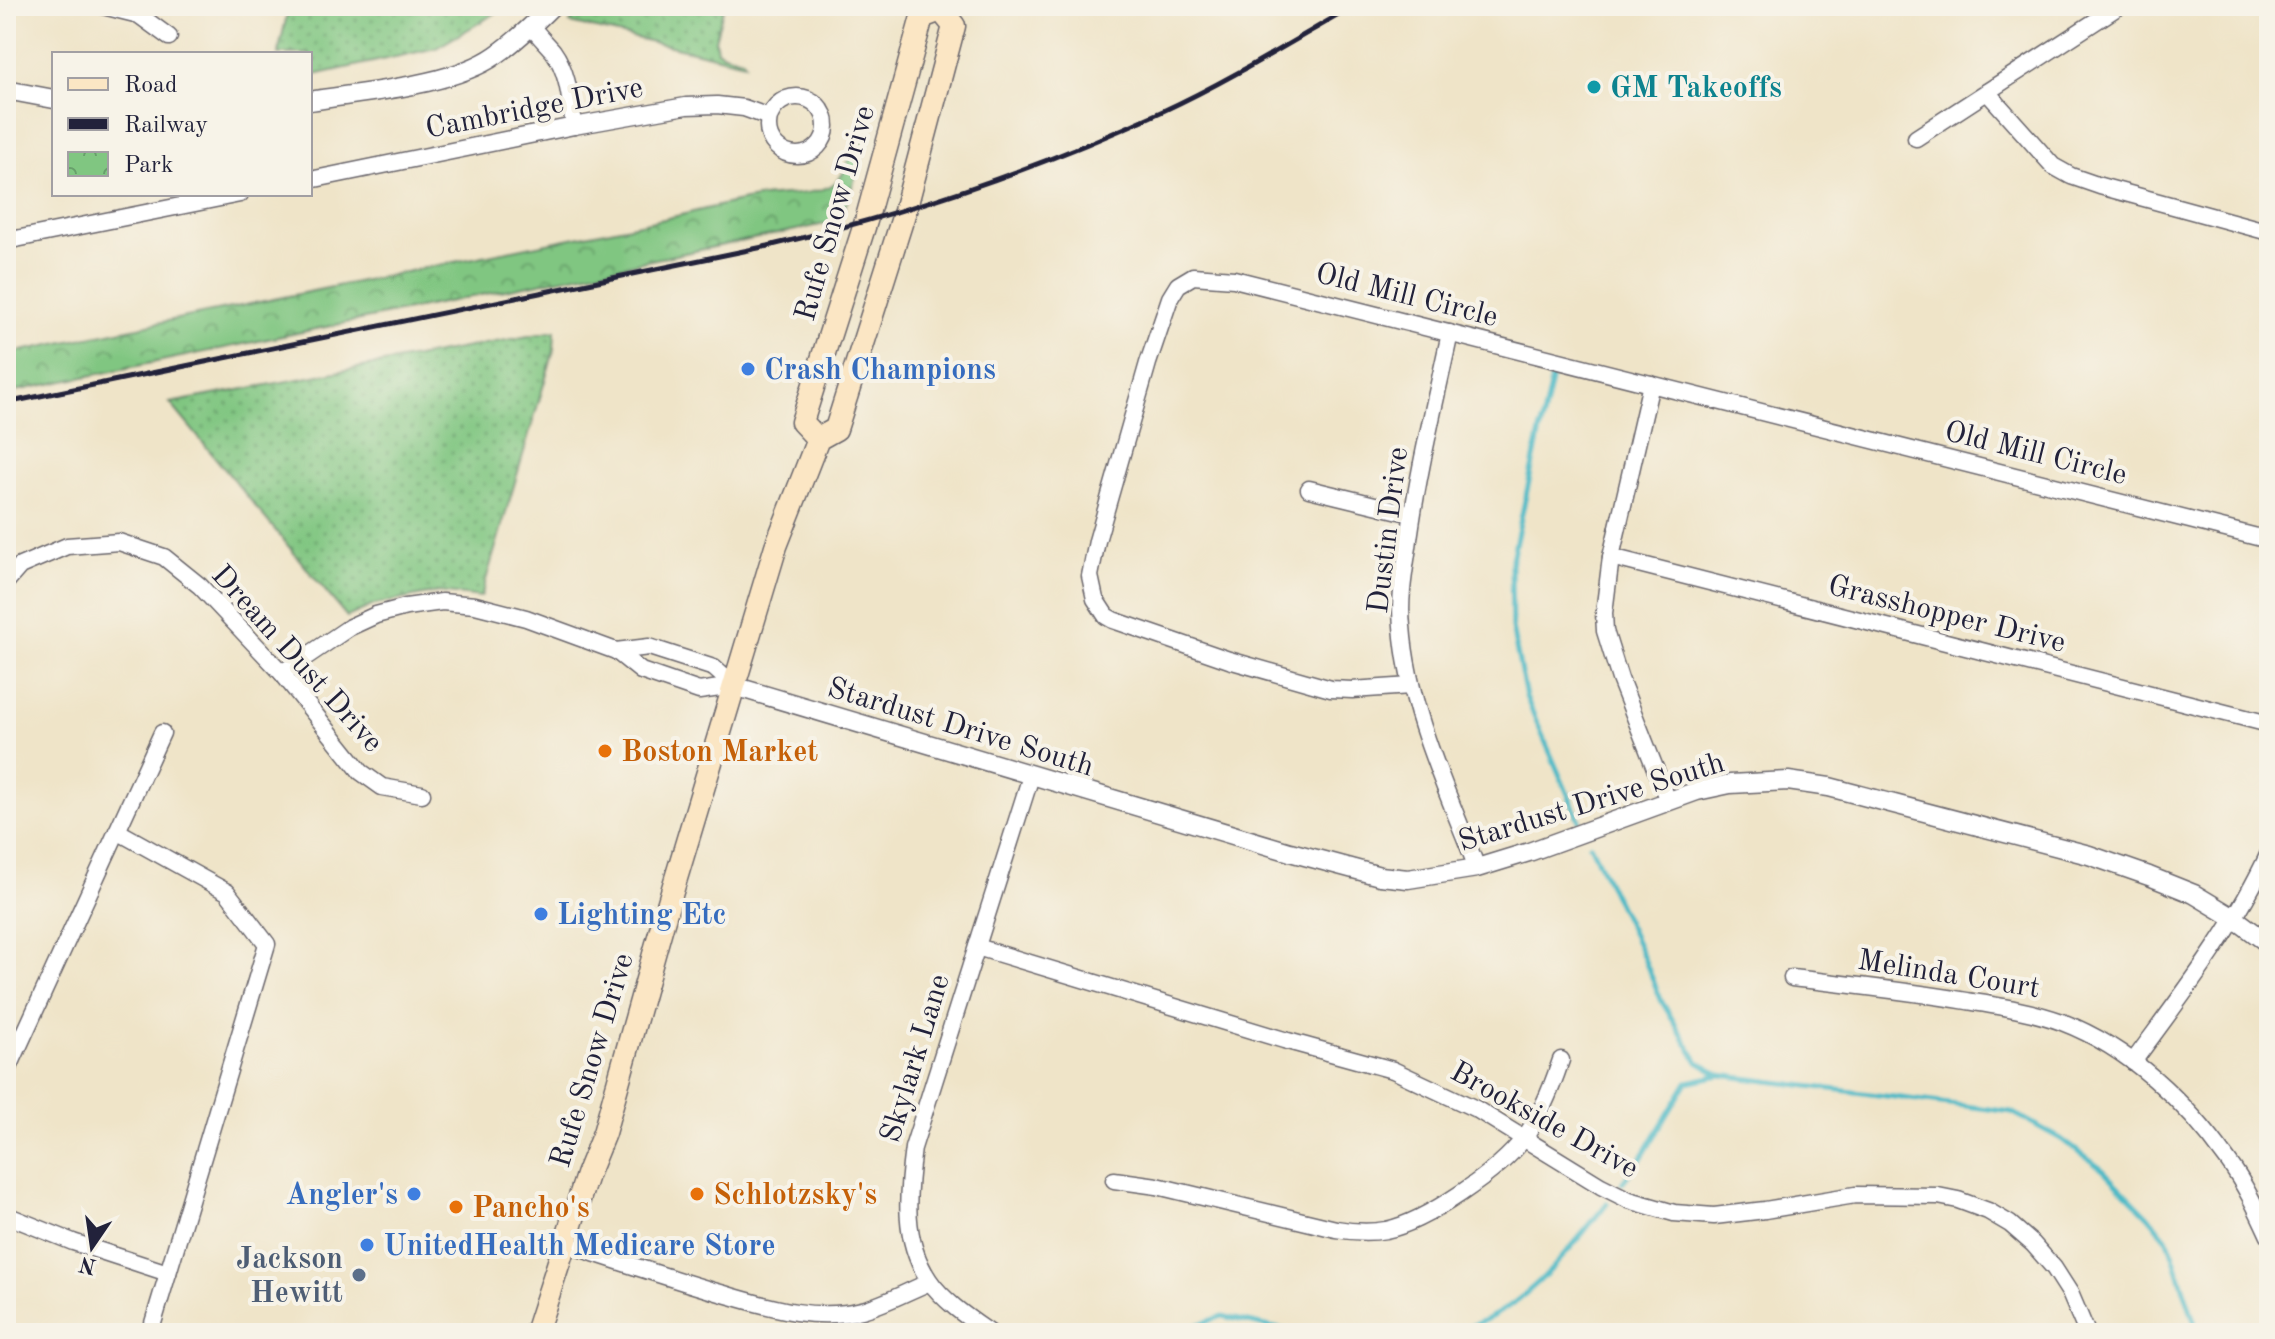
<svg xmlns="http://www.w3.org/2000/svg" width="2275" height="1339" font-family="'Old Standard TT',serif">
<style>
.grass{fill:url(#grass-dots);stroke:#51745e;stroke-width:2}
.park{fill:url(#park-crowns);stroke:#51745e;stroke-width:2}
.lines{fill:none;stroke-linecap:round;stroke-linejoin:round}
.stream{stroke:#4cb9c6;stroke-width:5}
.minor-casing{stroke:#6a666c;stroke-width:19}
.tertiary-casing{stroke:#6a666c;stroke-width:21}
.secondary-casing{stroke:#6a666c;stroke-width:25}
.minor{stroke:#fff;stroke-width:16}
.tertiary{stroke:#fff;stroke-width:18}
.secondary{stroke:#fbe6c4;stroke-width:22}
.rail{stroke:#22223b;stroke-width:5}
.culture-dot{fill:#0f9aa8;stroke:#f7f3e8;stroke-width:3}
.shop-dot{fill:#3f7fe0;stroke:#f7f3e8;stroke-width:3}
.food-dot{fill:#e8710a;stroke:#f7f3e8;stroke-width:3}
.service-dot{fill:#5c6f8a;stroke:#f7f3e8;stroke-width:3}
.labels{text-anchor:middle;stroke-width:8;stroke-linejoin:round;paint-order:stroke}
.culture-label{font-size:30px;font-weight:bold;fill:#0d838f;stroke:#f7f3e8;text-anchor:start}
.street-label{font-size:30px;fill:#22223b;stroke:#f7f3e8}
.shop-label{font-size:30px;font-weight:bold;fill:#366cbe;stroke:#f7f3e8;text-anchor:start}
.food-label{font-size:30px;font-weight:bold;fill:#c56008;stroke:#f7f3e8;text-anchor:start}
.service-label{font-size:30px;font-weight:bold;fill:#4e5e75;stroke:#f7f3e8;text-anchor:end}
</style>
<defs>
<pattern id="grass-dots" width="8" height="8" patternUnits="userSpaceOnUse" patternTransform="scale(2)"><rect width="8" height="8" fill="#80c681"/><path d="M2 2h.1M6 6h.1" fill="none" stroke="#68a06b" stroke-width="1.8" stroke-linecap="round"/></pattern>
<pattern id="park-crowns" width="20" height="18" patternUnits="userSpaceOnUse" patternTransform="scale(2)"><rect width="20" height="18" fill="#80c681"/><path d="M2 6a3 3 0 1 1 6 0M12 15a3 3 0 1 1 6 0" fill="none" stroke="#68a06b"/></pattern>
</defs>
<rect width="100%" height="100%" fill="#f7f3e8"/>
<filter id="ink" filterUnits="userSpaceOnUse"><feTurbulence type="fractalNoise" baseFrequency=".0125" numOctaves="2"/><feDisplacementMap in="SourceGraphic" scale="16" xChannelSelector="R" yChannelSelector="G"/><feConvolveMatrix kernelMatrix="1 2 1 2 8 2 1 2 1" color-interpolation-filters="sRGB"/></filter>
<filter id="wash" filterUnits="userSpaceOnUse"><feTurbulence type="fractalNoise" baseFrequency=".006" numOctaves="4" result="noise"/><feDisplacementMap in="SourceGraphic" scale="32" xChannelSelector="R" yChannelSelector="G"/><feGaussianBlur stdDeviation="1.8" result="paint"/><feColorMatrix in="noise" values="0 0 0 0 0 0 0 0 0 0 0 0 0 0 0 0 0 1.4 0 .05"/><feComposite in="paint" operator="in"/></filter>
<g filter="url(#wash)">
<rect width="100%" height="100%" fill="#efe4c8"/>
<g class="grass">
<path d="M289,6H508L436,48L310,76V54H278Z"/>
<path d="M582,6H724L715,40L717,50L724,54L743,59L745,63L570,23Z"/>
<path d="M555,331L554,350L481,597L438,592L374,605L347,617L170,403Z"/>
</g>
<path class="park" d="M854,141L867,144L840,221L6,393V354L664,219C695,212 726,203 757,198C778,194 814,196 832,185C846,176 850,156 854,141Z"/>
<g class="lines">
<g class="stream">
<path d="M1552,376L1511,564L1512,628L1526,697L1579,820"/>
<path d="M1590,845L1643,956L1662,1002L1698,1062L1720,1075L2012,1112L2061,1139L2103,1170L2148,1216L2168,1240L2198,1333"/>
<path d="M1622,1183L1642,1157L1687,1082L1720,1075"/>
<path d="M1175,1333L1222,1316L1297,1333"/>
<path d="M1453,1333C1466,1328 1480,1323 1493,1316C1539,1291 1575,1243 1607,1203"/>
</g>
</g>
</g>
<g filter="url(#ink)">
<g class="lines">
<g class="minor-casing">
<g id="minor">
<path d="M103,6L139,15L169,37"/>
<path d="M531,26C538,35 546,43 553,51C569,73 570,101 574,126"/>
<path d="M1987,92L2053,166L2071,176L2100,186L2269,232"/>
<circle cx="797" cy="126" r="29"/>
<path d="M1916,138L2119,6"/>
<path d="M310,180L574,126L686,106L717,105L744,108L769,117"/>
<path d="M6,241L240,194"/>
<path d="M1450,333C1435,404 1417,475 1408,547C1404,573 1399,600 1402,626C1408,710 1447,790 1477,868"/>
<path d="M1651,384L1611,557L1604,613L1605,631L1620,679L1668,801"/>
<path d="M1309,489L1412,514"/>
<path d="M1611,557L2269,724"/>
<path d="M6,582L20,566L67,546L119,542L164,557L200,586L282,673L361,772L382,787L422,794"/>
<path d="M616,651L649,647L714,668L734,686"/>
<path d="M282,673L350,627L376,615L406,607L442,602L475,605L526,618L616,651L641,671L699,691L734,686"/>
<path d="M1411,686L1352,690L1331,689L1229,660L1113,620L1106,616L1095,599L1090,576L1097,541L1148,363L1170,298L1178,285L1193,276L1234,279L2269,540"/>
<path d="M117,831L227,892L267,944L150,1333"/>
<path d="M977,947L1284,1040L1393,1070L1476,1109L1601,1186L1629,1200L1674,1213L1714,1216L1765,1210L1855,1195L1938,1196L1958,1200L1988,1211L2010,1224L2033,1244L2054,1268L2070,1293L2087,1333"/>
<path d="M1792,978C1851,985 1909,991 1967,1001C1999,1006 2032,1011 2062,1022C2130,1048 2187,1103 2228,1161C2245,1184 2257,1210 2269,1236"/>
<path d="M2133,1062C2182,995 2234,929 2269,853"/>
<path d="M6,1074L162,733"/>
<path d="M1114,1180L1157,1186L1336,1229C1353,1232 1369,1233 1386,1230C1425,1222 1500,1171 1524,1138C1541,1116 1552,1087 1561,1060"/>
<path d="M6,1215L73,1242L168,1273"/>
<path d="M566,1244C618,1261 671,1279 724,1294C769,1307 815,1322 862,1310C885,1304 908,1291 930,1282"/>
<path d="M990,1333C970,1319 943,1301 929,1280C902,1240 907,1193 913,1148L1031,776"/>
</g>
</g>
<g class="tertiary-casing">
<g id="tertiary">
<path d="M6,90L54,99"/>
<path d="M310,101C364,92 452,86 496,55C516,41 534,24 552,6"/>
<path d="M734,686L1290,852L1380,876L1408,879L1477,868L1529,852L1697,791L1730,784L1788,781L1829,787L2089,855L2149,876L2194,894L2234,918L2269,944"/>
</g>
</g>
<g class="secondary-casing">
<g id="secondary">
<path d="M818,439L802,422L866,221L922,17L941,10"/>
<path d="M536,1333L587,1175L604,1133L665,915L776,546L818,439L836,429L905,211L954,26L941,10"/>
</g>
</g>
<use href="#minor" class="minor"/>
<use href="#tertiary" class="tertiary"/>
<use href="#secondary" class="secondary"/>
<path class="rail" d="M6,403L768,246C906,214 1033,171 1163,111C1228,81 1291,42 1354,6"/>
</g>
</g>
<circle class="culture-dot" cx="1594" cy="87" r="8"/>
<g class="shop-dot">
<circle cx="748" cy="369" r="8"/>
<circle cx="541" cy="914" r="8"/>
<circle cx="414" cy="1194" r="8"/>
<circle cx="367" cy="1245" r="8"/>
</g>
<g class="food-dot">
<circle cx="605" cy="751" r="8"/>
<circle cx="697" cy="1194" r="8"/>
<circle cx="456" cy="1207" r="8"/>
</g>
<circle class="service-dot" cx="359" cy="1275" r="8"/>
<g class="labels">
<g class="culture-label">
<text x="1610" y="97">GM Takeoffs</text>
</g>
<g class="street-label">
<text transform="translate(534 107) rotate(-11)" y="10">Cambridge Drive</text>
<text transform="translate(834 213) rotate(-74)" y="10">Rufe Snow Drive</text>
<text transform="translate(1407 294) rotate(14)" y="10">Old Mill Circle</text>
<text transform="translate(2036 452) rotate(14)" y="10">Old Mill Circle</text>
<text transform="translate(1387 530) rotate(-83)" y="10">Dustin Drive</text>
<text transform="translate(1947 613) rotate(14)" y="10">Grasshopper Drive</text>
<text transform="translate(298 658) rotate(48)" y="10">Dream Dust Drive</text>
<text transform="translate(961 726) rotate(17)" y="10">Stardust Drive South</text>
<text transform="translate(1591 801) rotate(-17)" y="10">Stardust Drive South</text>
<text transform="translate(1949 973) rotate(9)" y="10">Melinda Court</text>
<text transform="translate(914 1058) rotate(-73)" y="10">Skylark Lane</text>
<text transform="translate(591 1060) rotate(-73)" y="10">Rufe Snow Drive</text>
<text transform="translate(1545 1119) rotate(29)" y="10">Brookside Drive</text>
</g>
<g class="shop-label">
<text x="764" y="379">Crash Champions</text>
<text x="557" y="924">Lighting Etc</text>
<text x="398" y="1204" text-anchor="end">Angler's</text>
<text x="383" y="1255">UnitedHealth Medicare Store</text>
</g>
<g class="food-label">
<text x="621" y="761">Boston Market</text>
<text x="713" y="1204">Schlotzsky's</text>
<text x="472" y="1217">Pancho's</text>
</g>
<g class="service-label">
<text x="343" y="1268">Jackson<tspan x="343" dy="34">Hewitt</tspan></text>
</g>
</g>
<rect width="2275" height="1339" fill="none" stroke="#f7f3e8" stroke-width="32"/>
<rect x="52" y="52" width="260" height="144" fill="#f7f3e8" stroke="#a29fa3" stroke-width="2"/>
<rect x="68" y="78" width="40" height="12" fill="#fbe6c4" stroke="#a29fa3" stroke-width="2"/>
<text x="124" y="92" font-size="24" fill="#22223b">Road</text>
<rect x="68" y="118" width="40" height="12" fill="#22223b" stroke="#a29fa3" stroke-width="2"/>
<text x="124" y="132" font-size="24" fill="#22223b">Railway</text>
<rect x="68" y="152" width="40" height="24" fill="url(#park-crowns)" stroke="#a29fa3" stroke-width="2"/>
<text x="124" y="172" font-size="24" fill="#22223b">Park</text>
<g transform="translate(92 1247) rotate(193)" stroke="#f7f3e8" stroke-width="6" paint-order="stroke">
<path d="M0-6L14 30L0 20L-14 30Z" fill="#22223b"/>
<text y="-12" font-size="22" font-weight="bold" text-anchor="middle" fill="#22223b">N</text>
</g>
</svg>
